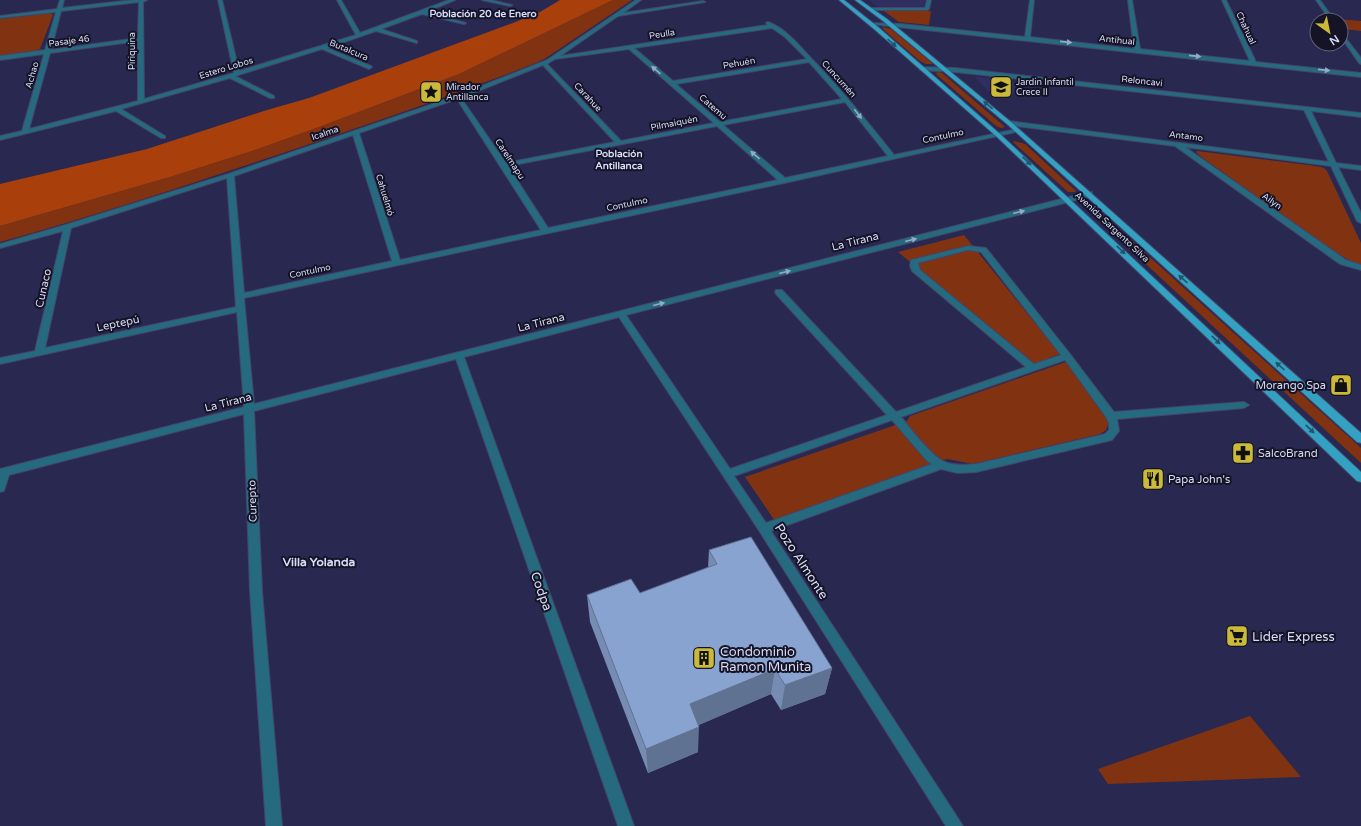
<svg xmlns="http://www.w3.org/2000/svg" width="1361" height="826" font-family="'Varela Round',sans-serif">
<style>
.built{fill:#2f2e5e}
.green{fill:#813311}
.forest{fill:#a9400c}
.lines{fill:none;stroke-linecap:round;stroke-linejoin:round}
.minor-casing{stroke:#45446b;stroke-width:2}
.major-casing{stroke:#45446b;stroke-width:2}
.minor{fill:#256a7f;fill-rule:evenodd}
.major{fill:#33a1c1;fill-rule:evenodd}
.wall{fill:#768cb3}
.shaded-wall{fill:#607292}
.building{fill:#89a3d0;stroke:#607292}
.oneway{fill:#90adc6}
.oneway2{fill:#22536c}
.labels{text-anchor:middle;stroke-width:4;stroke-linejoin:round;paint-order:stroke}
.far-street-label{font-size:9px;fill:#d8daf5;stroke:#141426}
.far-poi-label{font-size:9px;fill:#d8daf5;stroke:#141426;text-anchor:start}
.far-neighbourhood-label{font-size:10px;font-weight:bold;fill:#d7daf9;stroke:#141426}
.street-label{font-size:11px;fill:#d8daf5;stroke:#141426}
.poi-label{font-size:11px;fill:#d8daf5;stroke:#141426;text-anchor:start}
.neighbourhood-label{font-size:12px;font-weight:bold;fill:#d7daf9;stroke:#141426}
.near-street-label{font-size:13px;fill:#d8daf5;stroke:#141426}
.near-poi-label{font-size:13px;fill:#d8daf5;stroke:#141426;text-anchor:start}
</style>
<rect width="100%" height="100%" fill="#292851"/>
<g class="built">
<path d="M869,0H926L923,8L878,7Z"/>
<path d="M974,76L1018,83V95L988,91Z"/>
</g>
<g class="green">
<path d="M613,0H632L546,58L536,63C448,97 360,127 271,157C181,187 91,217 0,242V226L170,177L258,149L319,127L459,74Z"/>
<path d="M886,10L931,11L929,25L899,22L884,11Z"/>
<path d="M50,13L53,15L40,49L33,52L0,56V19Z"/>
<path d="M1337,19L1361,21V31L1344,29L1341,24V20Z"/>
<path d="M882,27L891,29L933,64H926L920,61L885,31Z"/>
<path d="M938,72L942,73L1005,127L1001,128L996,126L937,75L936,73Z"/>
<path d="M1014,141L1025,144L1076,191L1075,192H1068L1013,142Z"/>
<path d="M1197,151L1316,166L1324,168L1327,171L1361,243V265L1352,262L1330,249L1200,156L1196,152Z"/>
<path d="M1084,202L1091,204L1361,448V463L1081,204Z"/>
<path d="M964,235L1060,354L1034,364L898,252Z"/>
<path d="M1066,362L1109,422L1106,430L1100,434L973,464L947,459L775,521L745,477L907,421L910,416Z"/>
<path d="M1250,716L1301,777L1108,784L1098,769Z"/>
</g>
<path class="forest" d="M560,0H613L459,74L319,127L258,149L170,177L0,226V184L147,149L267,110L309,98L513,23L540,12Z"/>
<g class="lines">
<g class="minor-casing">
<g id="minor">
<path d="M60,0H64L62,8L133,0H147L143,2L144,99L234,73L218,0H222L239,71L356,35L337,0H341L360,33L449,0H455L426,12L466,23L464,24L422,14L381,29L417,41V43L376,31L327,48L371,66L372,67L369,69L322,49L235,76L274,96V98H270L230,78L121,109L165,136V138H161L116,111L0,140V136L22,131L44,54L0,60V56L45,50L56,12L0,18V16L57,9ZM139,2L138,38L51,50L61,11ZM138,41V101L29,129L50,53Z"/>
<path d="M482,0H491L512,5L510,6Z"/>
<path d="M636,0H641L623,13L703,1L705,2L618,16L560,56L768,25L766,23L768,22C785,28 798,44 810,57C840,88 867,121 894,155L1017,129L1020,131L784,183L244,298L254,404L1089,192H1092V196L626,315L730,469L887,415L776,294L775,292L776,290H782L896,412L1026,367L912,271L910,266L911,260L968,246L986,248L1070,354L1114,412L1244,402L1249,405L1244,408L1117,419L1119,431L1112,440L976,472L958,473L941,469L771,531L963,826H946L760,532L619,317L464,357L634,826H618L456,359L254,411L262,591L282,826H266L250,591L244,414L9,475L4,491L0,492V469L244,407L237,312L0,364V358L35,351L63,231L0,248V244L65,225L228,174L456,96L547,60ZM772,28L785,37L807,59L673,81L634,48ZM629,49L714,123L621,141L547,64L555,59ZM809,62L842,99L720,122L676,84ZM543,65L615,142L506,163L461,98ZM457,99L541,230L400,260L359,133ZM845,102L888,156L785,178L723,125ZM717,126L778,180L548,228L508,166ZM353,135L392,261L244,293L234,176ZM227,178L236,307L45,348L71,228ZM968,250L981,252L1061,355L1034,364L920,270L918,263ZM1065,360L1106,417L1109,423V430L1105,434L976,464C966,465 955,466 945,462C932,457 911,429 901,417ZM892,420L927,461L932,464L766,523L734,476Z"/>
<path d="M927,0H931L929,9L927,10H870L868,9L870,8H925Z"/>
<path d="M1030,0H1034L1030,37L1134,49L1128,0H1132L1140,49L1250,61L1222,0H1226L1256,62L1361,73V77L870,24L872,23L901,24L1025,37Z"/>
<path d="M1316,0H1320L1334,20H1330Z"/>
<path d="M1341,32L1361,58V64L1359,63L1341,37Z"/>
<path d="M922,67L955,68L1361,113V117L1311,111L1336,163L1361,166V170L1338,167L1361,213V223L1357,221L1331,166L1185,147L1346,260L1361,265V270L1340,264L1175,146L1009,125L1006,123L1009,121L1329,162L1304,110L955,72L920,70V68Z"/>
</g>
</g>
<g class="major-casing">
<g id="major">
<path d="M839,0H844L878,27L1000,134L1361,472V482L1357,481L996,136L874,29Z"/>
<path d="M855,0H860L887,19L1011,122L1361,433V443L1357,442L1007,124L883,21Z"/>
</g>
</g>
<use href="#minor" class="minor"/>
<use href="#major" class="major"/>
</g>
<path class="wall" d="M709,550L832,668L825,694L781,710L771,694L698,725V752L648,773L590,622L587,595L640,593L708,568Z"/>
<g class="shaded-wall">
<path d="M832,668L825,694L781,710L785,685Z"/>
<path d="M775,669L771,694L690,729V704Z"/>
<path d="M699,727L698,752L648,773L646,749Z"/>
</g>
<path class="building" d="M751,537L832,668L785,685L775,669L690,704L699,727L646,749L587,595L631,579L640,593L717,564L709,550Z"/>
<defs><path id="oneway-solid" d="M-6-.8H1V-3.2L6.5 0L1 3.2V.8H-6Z"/></defs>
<g class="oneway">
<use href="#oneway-solid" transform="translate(1066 42) rotate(6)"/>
<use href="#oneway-solid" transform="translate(1195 56) rotate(6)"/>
<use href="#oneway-solid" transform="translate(656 70) rotate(-139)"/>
<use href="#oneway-solid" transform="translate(1324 70) rotate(6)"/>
<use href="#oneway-solid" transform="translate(858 114) rotate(52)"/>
<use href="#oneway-solid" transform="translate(755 155) rotate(-139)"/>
<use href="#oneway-solid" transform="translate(1019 212) rotate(-14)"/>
<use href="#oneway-solid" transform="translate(911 240) rotate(-14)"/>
<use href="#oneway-solid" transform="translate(785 272) rotate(-14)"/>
<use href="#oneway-solid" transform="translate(659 304) rotate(-14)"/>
</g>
<g class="oneway2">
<use href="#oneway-solid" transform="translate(892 43) rotate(42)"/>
<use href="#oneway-solid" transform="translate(988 105) rotate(-140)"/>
<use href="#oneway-solid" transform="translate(1027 161) rotate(43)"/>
<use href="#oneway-solid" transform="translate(1121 250) rotate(44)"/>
<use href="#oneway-solid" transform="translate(1183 279) rotate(-138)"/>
<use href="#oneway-solid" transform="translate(1216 340) rotate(44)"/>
<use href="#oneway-solid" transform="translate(1280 366) rotate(-138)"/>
<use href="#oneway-solid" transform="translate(1310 429) rotate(44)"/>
</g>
<defs>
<g id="school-square" transform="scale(1.15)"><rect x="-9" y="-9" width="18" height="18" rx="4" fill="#cbba39" stroke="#141426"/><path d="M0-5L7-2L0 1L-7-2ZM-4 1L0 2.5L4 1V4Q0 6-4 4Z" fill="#111"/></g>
<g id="sight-square" transform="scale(1.15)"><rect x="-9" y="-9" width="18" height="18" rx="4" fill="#cbba39" stroke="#141426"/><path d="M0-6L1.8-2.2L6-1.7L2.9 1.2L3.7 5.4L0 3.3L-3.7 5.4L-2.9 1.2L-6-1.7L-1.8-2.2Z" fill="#111"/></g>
<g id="shop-square" transform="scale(1.15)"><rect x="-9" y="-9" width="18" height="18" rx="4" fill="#cbba39" stroke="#141426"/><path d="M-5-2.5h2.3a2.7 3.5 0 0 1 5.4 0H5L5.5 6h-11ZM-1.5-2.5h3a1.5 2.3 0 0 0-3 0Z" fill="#111"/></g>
<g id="pharmacy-square" transform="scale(1.15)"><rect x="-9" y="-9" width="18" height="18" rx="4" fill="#cbba39" stroke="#141426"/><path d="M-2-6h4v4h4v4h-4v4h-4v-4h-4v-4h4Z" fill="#111"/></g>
<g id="restaurant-square" transform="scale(1.15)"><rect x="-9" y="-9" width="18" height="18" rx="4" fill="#cbba39" stroke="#141426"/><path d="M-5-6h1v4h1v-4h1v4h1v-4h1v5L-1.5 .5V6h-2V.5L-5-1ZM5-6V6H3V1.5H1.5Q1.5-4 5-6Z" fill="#111"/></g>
<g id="supermarket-square" transform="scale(1.15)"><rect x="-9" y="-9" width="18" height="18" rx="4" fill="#cbba39" stroke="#141426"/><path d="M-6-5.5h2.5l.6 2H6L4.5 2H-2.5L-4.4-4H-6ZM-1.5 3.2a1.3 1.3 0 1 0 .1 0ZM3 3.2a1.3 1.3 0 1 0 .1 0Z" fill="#111"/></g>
<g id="building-square" transform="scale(1.15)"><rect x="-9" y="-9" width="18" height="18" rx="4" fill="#cbba39" stroke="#141426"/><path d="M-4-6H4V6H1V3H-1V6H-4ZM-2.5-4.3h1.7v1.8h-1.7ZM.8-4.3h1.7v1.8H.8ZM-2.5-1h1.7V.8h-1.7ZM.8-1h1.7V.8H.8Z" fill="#111"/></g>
</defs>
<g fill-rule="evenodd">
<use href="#school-square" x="1001" y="87"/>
<use href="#sight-square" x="431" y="92"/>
<use href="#shop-square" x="1341" y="385"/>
<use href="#pharmacy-square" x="1243" y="453"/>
<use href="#restaurant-square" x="1153" y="479"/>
<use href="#supermarket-square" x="1237" y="636"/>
<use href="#building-square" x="704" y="658"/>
</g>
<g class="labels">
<g class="far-street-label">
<text transform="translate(1246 28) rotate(65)" y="3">Chahual</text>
<text transform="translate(662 34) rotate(-9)" y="3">Peulla</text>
<text transform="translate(1117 40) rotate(6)" y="3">Antihual</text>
<text transform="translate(69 41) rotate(-8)" y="3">Pasaje 46</text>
<text transform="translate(349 50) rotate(23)" y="3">Butalcura</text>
<text transform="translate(132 51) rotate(-90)" y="3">Piriquina</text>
<text transform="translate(739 63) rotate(-10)" y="3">Pehuén</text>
<text transform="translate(226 68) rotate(-17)" y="3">Estero Lobos</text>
<text transform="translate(32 75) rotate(-74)" y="3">Achao</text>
<text transform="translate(839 79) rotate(48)" y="3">Cuncumén</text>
<text transform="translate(1142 81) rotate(6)" y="3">Reloncavi</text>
<text transform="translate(588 97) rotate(47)" y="3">Carahue</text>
<text transform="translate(713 107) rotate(41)" y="3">Catemu</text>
<text transform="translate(674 123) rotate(-11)" y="3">Pilmaiquén</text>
<text transform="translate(325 133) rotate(-19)" y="3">Icalma</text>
<text transform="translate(943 136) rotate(-12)" y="3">Contulmo</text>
<text transform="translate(1186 136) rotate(7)" y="3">Antamo</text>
<text transform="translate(510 159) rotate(57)" y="3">Carelmapu</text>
<text transform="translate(385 195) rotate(73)" y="3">Cahuelmó</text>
<text transform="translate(1272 201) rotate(35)" y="3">Ailyn</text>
<text transform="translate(627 204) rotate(-12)" y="3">Contulmo</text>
<text transform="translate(1112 227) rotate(43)" y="3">Avenida Sargento Silva</text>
<text transform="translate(310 271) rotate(-12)" y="3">Contulmo</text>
</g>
<g class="far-poi-label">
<text x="1016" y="85">Jardin Infantil<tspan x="1016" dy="10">Crece II</tspan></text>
<text x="446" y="90">Mirador<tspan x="446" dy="10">Antillanca</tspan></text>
</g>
<g class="far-neighbourhood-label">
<text x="483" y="17">Población 20 de Enero</text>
<text x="619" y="157">Población<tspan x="619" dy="12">Antillanca</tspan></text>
</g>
<g class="street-label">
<text transform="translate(855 241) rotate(-14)" y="4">La Tirana</text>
<text transform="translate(43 288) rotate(-77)" y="4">Cunaco</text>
<text transform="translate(541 322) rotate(-14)" y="4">La Tirana</text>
<text transform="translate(118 323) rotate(-12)" y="4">Leptepú</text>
<text transform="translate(228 402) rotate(-14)" y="4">La Tirana</text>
<text transform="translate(252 501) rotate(-92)" y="4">Curepto</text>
</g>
<g class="poi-label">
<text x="1326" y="389" text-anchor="end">Morango Spa</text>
<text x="1258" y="457">SalcoBrand</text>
<text x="1168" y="483">Papa John's</text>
</g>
<g class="neighbourhood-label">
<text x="319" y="566">Villa Yolanda</text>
</g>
<g class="near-street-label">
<text transform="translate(802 561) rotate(57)" y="5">Pozo Almonte</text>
<text transform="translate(542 591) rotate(70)" y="5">Codpa</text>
</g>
<g class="near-poi-label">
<text x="1252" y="641">Lider Express</text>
<text x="720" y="656">Condominio<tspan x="720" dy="15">Ramon Munita</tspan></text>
</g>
</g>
<g transform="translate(1329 32) rotate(147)"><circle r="19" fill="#141426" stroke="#626379"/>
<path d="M0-3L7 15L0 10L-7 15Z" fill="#cbba39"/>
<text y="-6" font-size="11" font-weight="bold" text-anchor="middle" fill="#d8daf5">N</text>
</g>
</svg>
